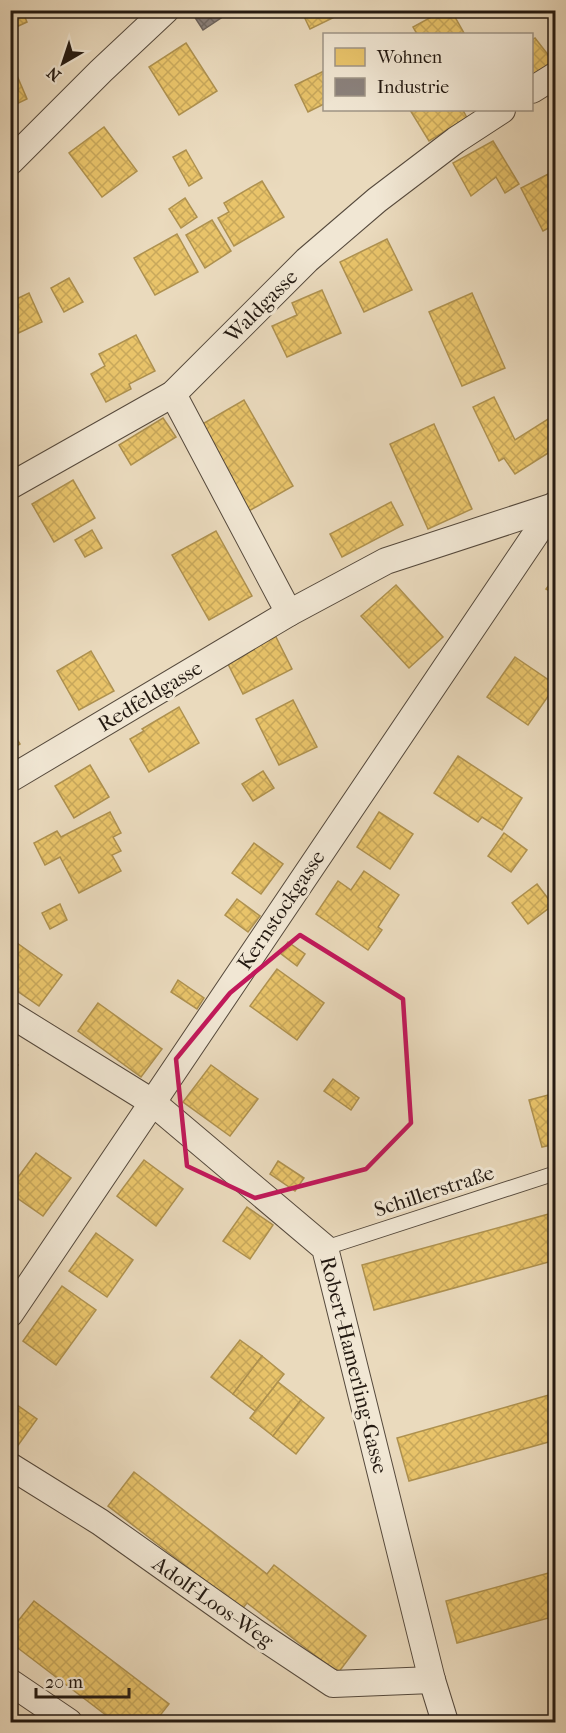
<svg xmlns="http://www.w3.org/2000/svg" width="566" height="1733" font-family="'IM FELL French Canon',serif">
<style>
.homes{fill:url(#homes-cross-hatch);stroke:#ae914f;stroke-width:1.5}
.industry{fill:url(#industry-cross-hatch);stroke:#6b625c;stroke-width:1.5}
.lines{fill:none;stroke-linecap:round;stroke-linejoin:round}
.lane-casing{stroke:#55493c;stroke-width:16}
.street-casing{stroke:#55493c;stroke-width:28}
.lane{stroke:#f1e7d4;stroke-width:14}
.street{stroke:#f1e7d4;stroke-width:26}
.marked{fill:none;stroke:#c2185b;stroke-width:4.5;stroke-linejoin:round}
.labels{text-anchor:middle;stroke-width:6;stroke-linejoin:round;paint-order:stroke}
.street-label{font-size:21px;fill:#231911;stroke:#f1e7d4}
</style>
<defs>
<pattern id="homes-cross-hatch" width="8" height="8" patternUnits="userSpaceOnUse" patternTransform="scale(1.5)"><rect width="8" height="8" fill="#e9c46a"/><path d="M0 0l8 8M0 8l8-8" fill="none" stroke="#c8a85b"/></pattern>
<pattern id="industry-cross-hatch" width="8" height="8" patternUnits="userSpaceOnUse" patternTransform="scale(1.5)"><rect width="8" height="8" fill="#8a817c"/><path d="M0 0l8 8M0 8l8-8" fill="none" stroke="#706964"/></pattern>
</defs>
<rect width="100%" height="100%" fill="#eadabd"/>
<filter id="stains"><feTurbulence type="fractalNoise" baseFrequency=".00333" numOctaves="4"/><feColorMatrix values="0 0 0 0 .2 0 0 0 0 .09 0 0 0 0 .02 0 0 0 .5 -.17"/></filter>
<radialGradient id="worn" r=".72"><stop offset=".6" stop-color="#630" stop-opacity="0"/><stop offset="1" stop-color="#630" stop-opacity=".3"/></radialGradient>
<g class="homes">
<path d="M16,10H22L27,22L14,28L10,22V13Z"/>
<path d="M301,10H344L345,12L310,29Z"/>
<path d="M444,10H451L464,33L417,34L413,27Z"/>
<path d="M535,38L553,61L532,77V40Z"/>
<path d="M186,43L217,91L179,115L149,67Z"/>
<path d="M12,64L27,99L10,107V65Z"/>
<path d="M324,71V104L308,112L295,85Z"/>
<path d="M410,110H463L467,118L429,141Z"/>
<path d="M104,127L137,171L102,197L69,153Z"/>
<path d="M493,141L519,184L505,193L496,177L471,196L453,163Z"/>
<path d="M186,150L202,178L189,186L173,157Z"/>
<path d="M556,170V224L543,231L521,188Z"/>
<path d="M262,181L284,217L234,246L218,218L229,212L224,203Z"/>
<path d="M185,198L197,217L181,228L169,209Z"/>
<path d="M212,220L231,251L205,268L186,235Z"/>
<path d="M177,234L198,272L155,295L134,258Z"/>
<path d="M387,239L412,290L364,312L340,262Z"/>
<path d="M69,278L83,302L64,312L51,288Z"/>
<path d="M322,290L341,333L287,357L272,326L297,315L292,303Z"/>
<path d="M29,293L42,322L10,337V302Z"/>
<path d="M472,293L505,368L462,386L429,312Z"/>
<path d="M136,335L155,371L129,384L131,389L106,402L91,374L105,366L99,354Z"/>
<path d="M494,397L515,440L556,414V448L515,474L504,458L499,461L473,407Z"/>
<path d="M244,400L293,486L247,512L199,426Z"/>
<path d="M163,418L176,437L131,465L119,445Z"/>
<path d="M434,424L472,509L428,529L390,444Z"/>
<path d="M73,480L95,518L54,542L32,504Z"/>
<path d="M391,502L403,525L342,557L330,534Z"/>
<path d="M92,530L102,548L85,557L75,540Z"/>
<path d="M216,531L252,596L209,620L172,555Z"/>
<path d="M556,576V595L546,589Z"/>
<path d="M396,585L443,637L409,668L361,616Z"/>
<path d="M275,635L292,669L243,694L226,660Z"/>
<path d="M91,651L114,691L79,710L57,671Z"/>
<path d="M515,657L556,685L528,725L487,697Z"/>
<path d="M293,700L317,747L279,765L256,719Z"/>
<path d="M179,707L199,743L149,772L130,739L144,731L142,729Z"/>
<path d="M10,728L20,744L10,750Z"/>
<path d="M458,756L522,798L502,830L482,817L478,822L434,793Z"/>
<path d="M90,765L109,797L74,818L55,786Z"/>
<path d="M263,771L274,788L253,801L242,784Z"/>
<path d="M110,812L121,833L113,837L121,851L112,855L121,871L79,893L60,857L45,865L34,843L57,831L61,837Z"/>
<path d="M379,812L413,834L390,869L357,847Z"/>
<path d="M504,833L527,850L511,872L488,856Z"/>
<path d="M254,843L283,864L261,894L232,873Z"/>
<path d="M364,871L399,895L378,927L382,930L368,950L316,914L338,881L351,890Z"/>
<path d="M537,884L553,905L528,924L512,903Z"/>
<path d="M237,899L260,916L248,932L225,915Z"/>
<path d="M60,904L67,920L50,929L42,913Z"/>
<path d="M10,938L62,975L39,1006L10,986Z"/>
<path d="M288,942L305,954L297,966L280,953Z"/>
<path d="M277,969L324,1003L297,1040L250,1006Z"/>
<path d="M178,980L204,998L197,1009L171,992Z"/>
<path d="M98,1003L162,1049L141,1077L78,1031Z"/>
<path d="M10,1060L18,1065L10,1076Z"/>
<path d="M211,1065L258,1099L230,1136L183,1102Z"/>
<path d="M333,1079L359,1098L351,1110L324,1091Z"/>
<path d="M556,1093V1144L542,1147L529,1100Z"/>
<path d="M36,1153L71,1178L43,1216L10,1193V1188Z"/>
<path d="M144,1160L183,1189L156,1226L117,1196Z"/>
<path d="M278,1161L304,1178L295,1191L270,1174Z"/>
<path d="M247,1207L273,1225L250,1259L223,1241Z"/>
<path d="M556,1212V1260L374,1310L362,1265Z"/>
<path d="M96,1233L133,1260L107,1297L69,1271Z"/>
<path d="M62,1286L96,1310L56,1365L23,1341Z"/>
<path d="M240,1340L262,1356L233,1394L211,1377Z"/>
<path d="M262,1356L284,1374L255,1411L233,1394Z"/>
<path d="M278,1382L301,1400L273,1436L250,1418Z"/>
<path d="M556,1393V1440L409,1481L397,1438Z"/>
<path d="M10,1400L37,1419L14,1451L10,1448Z"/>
<path d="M301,1400L324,1418L296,1454L273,1436Z"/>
<path d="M134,1472L267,1574L274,1565L366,1636L338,1673L247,1603L242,1609L108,1506Z"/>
<path d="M556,1571V1616L457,1643L446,1601Z"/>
<path d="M34,1601L169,1704L155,1722H115L10,1642V1631Z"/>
</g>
<path class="industry" d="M196,10H220L224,16L203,30L192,13Z"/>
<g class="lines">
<g class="lane-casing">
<path id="lane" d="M325,1248L556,1173"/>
</g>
<g class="street-casing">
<g id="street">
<path d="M532,90L556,75"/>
<path d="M10,162L101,71L166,10"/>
<path d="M173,394L289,613"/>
<path d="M10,486L173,394L307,260L377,200L456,140L502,110"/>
<path d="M10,779L289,613L386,561L554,506"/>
<path d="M10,1014L152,1102L325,1248L432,1680L445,1722"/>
<path d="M10,1314L556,504"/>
<path d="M10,1466L100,1522L255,1632L333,1684L432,1680"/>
<path d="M10,1682L69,1722"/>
</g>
</g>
<use href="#lane" class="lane"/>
<use href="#street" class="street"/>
</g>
<path class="marked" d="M300,935L403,999L411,1123L366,1169L255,1198L187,1166L176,1059L230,993Z"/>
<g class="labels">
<g class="street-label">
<text transform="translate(261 306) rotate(-45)" y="7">Waldgasse</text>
<text transform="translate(150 696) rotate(-31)" y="7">Redfeldgasse</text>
<text transform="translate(281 910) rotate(-56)" y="7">Kernstockgasse</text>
<text transform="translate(434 1191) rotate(-18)" y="7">Schillerstraße</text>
<text transform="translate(354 1365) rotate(76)" y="7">Robert-Hamerling-Gasse</text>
<text transform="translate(213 1602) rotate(35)" y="7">Adolf-Loos-Weg</text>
</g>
</g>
<rect width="566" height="1733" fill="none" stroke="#eadabd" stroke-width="36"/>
<rect x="12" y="12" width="542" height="1709" fill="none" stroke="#231911" stroke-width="3"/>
<rect x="18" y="18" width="530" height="1697" fill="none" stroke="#231911" stroke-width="1.5"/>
<rect x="323" y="33" width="210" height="78" fill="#f1e7d4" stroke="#9f9586" stroke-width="1.5"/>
<rect x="335" y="48" width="30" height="18" fill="#e9c46a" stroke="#9f9586" stroke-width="1.5"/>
<text x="377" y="63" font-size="18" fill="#231911">Wohnen</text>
<rect x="335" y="78" width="30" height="18" fill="#8a817c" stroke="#9f9586" stroke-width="1.5"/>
<text x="377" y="93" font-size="18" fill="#231911">Industrie</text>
<g transform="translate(63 63) rotate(219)" stroke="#f1e7d4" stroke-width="4.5" paint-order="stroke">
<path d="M0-4.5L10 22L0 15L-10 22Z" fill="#231911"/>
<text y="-9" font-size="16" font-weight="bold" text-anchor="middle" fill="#231911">N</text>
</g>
<path d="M36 1688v9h93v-9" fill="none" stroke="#231911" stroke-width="3"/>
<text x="45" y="1688" font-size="18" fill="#231911" stroke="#f1e7d4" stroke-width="4.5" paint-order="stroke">20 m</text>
<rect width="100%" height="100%" filter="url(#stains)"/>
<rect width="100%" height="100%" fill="url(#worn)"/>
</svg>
